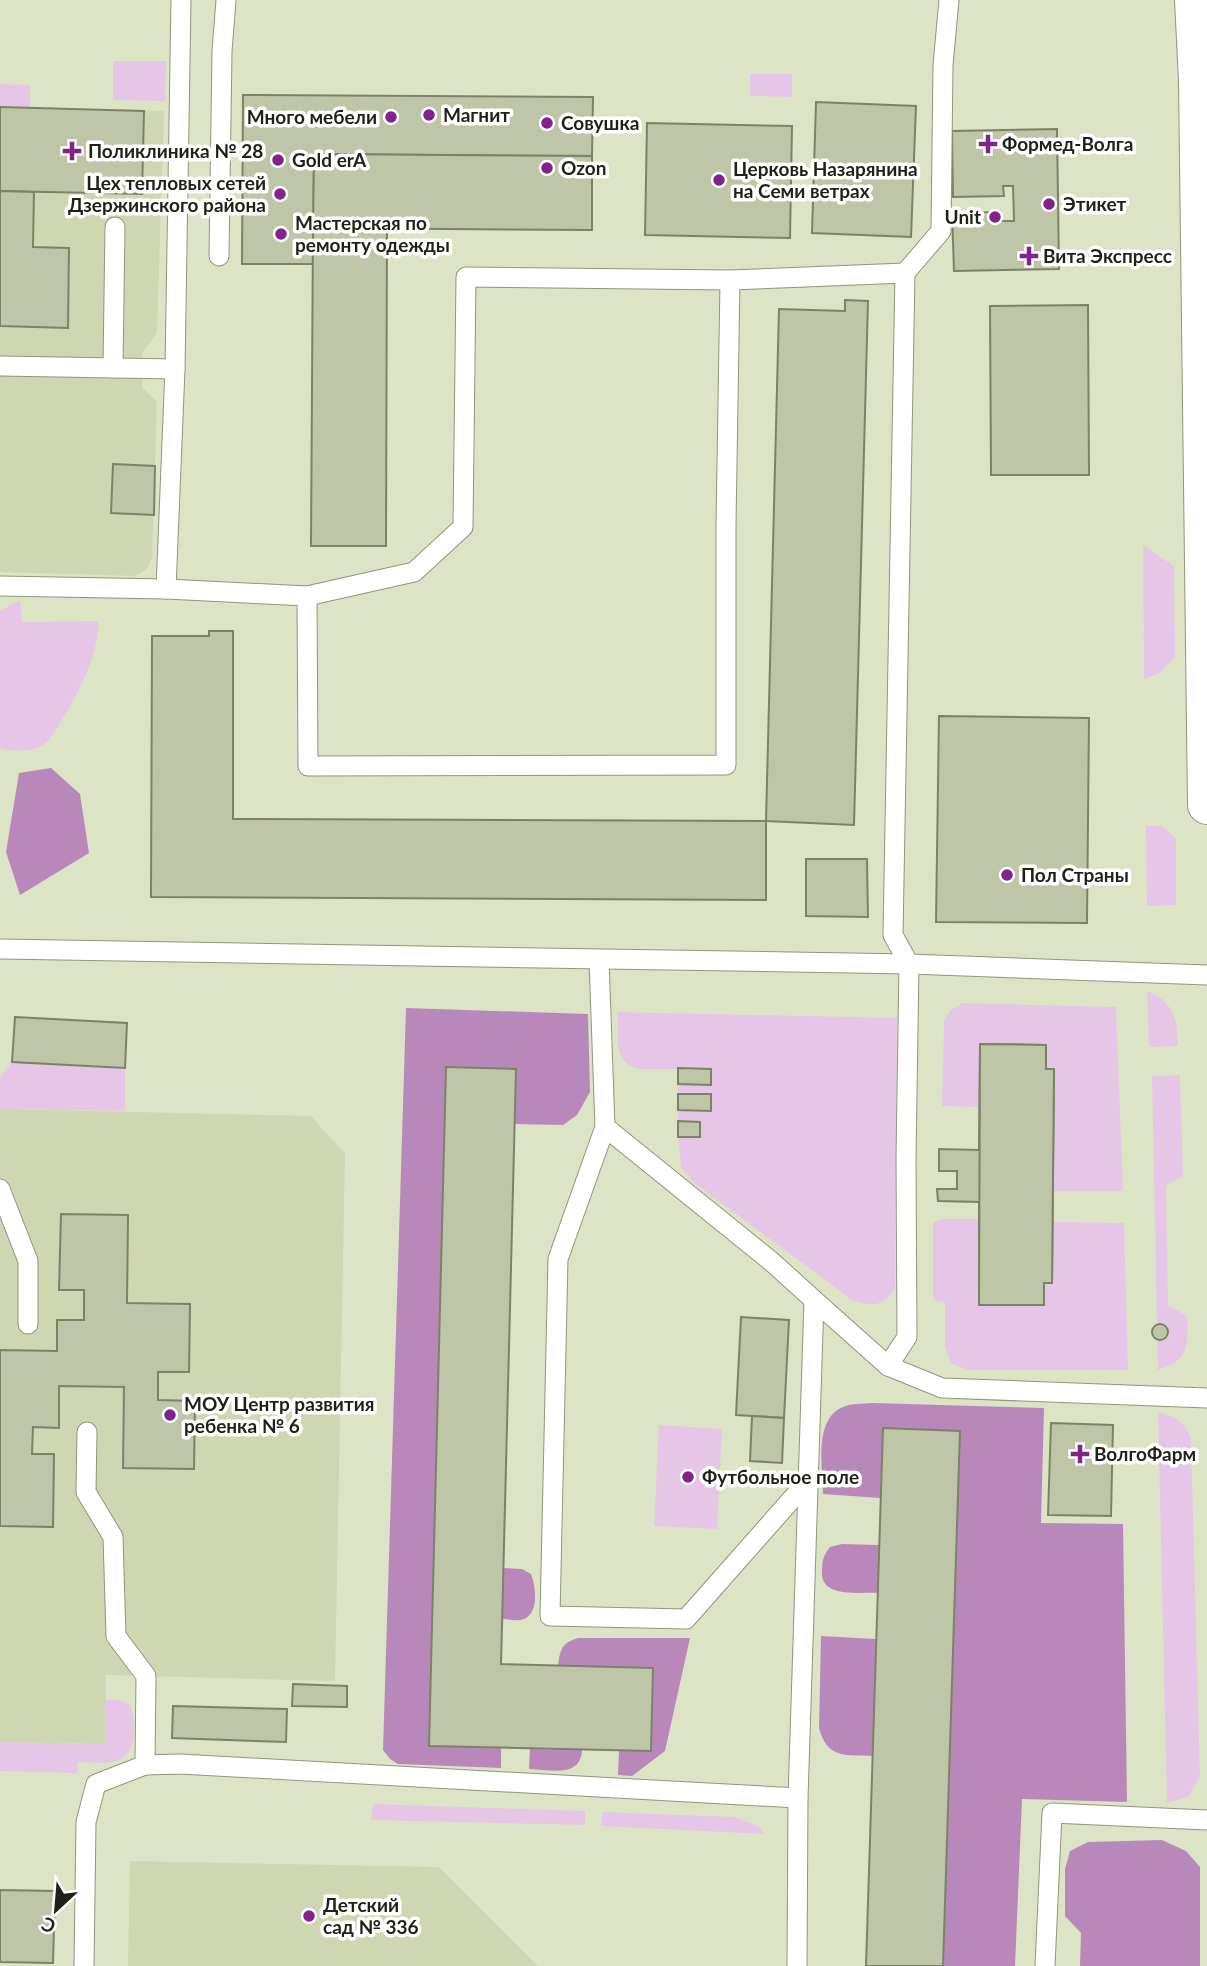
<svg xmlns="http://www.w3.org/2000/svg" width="1207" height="1966" font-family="Lato,sans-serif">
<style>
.built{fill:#cfd6b2}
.green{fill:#e6c6e6}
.forest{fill:#b988bb}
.building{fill:#bfc6a8;stroke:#7c8266;stroke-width:2}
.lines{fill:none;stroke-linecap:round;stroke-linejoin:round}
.service-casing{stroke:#90967a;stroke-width:21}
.secondary-casing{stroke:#90967a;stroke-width:40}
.service{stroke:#fff;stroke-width:19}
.secondary{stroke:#fff;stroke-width:38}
.poi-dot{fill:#84228b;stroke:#fff;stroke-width:2.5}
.labels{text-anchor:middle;stroke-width:7;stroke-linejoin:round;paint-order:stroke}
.poi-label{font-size:19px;font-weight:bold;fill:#1f2116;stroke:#fff;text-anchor:start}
</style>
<rect width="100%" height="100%" fill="#dde4c6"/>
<g class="built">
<path d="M0,107L164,111L157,333L142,353V387L157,402L152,557L147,569L135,576L0,572Z"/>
<path d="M0,1109L311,1116L345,1154L335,1681L106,1675L105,1744L0,1742Z"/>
<path d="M130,1861L439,1867L538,1966H128Z"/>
</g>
<g class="green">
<path d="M113,61H166L165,101L113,100Z"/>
<path d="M750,74H792V97L750,96Z"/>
<path d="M0,84L30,85V108L0,107Z"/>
<path d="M1143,545L1174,566L1175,656L1160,673L1144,679Z"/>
<path d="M20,600L22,622L99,621C97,657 79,693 60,723C56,729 52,737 47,742C37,752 13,752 0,748V611Z"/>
<path d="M1146,826H1162L1176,839V905L1147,906Z"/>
<path d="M1147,991C1174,1002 1177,1018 1178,1046L1149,1047Z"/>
<path d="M962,1003L1116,1007L1123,1191H1053L1054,1070L1046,1069V1045L980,1044V1107L942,1106L944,1021L950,1011Z"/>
<path d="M618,1012L897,1018L895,1288C884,1308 871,1306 852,1300L693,1182L681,1167L678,1137H700V1122L678,1121V1110L711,1111L710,1094H678V1084L711,1085V1069H640C611,1063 619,1036 618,1012Z"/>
<path d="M12,1062L125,1068V1111L0,1109V1077Z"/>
<path d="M1180,1075L1183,1176L1166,1186L1168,1305L1187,1316C1188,1345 1190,1360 1158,1370L1157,1340L1164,1341L1169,1336L1168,1329L1163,1324H1157L1152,1076Z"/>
<path d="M941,1219H979V1304H1044V1283L1052,1282L1053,1222L1124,1223L1128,1370H969L952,1364L945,1348V1302L933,1300V1222Z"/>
<path d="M1158,1412C1176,1417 1185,1421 1191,1439L1200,1776L1189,1796L1167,1803Z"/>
<path d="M659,1425L722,1429L717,1529L654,1526Z"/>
<path d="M105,1700H120L130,1705C137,1723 138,1759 112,1762C101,1764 89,1762 78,1762L77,1773L0,1771V1742L105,1744Z"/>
<path d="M373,1804L585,1811V1825L371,1820Z"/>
<path d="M603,1812L734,1817L758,1826L764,1834L601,1826Z"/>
</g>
<g class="forest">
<path d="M51,768L80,794L89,853L20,895L6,852L19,773Z"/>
<path d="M406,1008L588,1014L590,1092L577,1115L563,1125L514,1124L446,1068L429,1745L501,1747V1768L398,1764L390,1759L383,1750Z"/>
<path d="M872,1403L1044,1408L1041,1523L1123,1524L1127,1802L1022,1799L1015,1966H943L960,1431L883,1428L880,1498L823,1494C823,1469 813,1419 843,1407C852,1403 863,1404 872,1403Z"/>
<path d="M842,1544L879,1545L878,1593C861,1592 821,1598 822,1573C822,1561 823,1556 830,1547Z"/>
<path d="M503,1568L522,1569L531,1574C536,1587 540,1617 520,1620C515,1621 508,1619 502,1619Z"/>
<path d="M821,1636L876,1639L873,1756C846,1755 827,1759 819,1728Z"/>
<path d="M578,1638H690L665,1751L632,1776L618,1775L619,1751H651L653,1668L558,1666C560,1649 562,1643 578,1638Z"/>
<path d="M530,1749L582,1750C581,1778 550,1770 529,1769Z"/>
<path d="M1162,1840L1186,1851L1200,1867V1966H1080L1081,1933L1065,1916V1869L1070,1851L1088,1842Z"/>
</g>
<g class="building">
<path d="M243,95L593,97L592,156L314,154L313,264H242Z"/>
<path d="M816,102L916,106L911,237L812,233Z"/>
<path d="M0,107L144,111L142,194L0,191Z"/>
<path d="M647,123L792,126L790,238L645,235Z"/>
<path d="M1057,129L1059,269L954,271L952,213L1000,212L1001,221H1014L1013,186H1003L1004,196L953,197L952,131Z"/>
<path d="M314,154L592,156V230L313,228Z"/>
<path d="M0,191L34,192L33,247L69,248L68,328L0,326Z"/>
<path d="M313,228H387L386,546H311Z"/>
<path d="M845,300L868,301L854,825L766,821L779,309L845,311Z"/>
<path d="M1088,305L1089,475H991L990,306Z"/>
<path d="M113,464L155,466L154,515L111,513Z"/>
<path d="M209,631H233V819L766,821V900L151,897L152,636H209Z"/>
<path d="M939,716L1089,718L1087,923L936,922Z"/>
<path d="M806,859H867L868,917L806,916Z"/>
<path d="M15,1017L127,1023L125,1068L12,1062Z"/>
<path d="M980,1044L1046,1045V1069H1054L1052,1283H1044V1305H979V1202L938,1201L937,1189H957V1171H939V1149L979,1150Z"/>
<path d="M980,1044L1046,1045V1069H1054L1052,1283H1044V1305H979Z"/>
<path d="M446,1067L516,1069L501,1664L653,1668L651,1751L429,1746Z"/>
<path d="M678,1068L711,1069V1085L678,1084Z"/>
<path d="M678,1094H711V1111L678,1110Z"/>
<path d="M678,1121L700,1122V1137H678Z"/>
<path d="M61,1214L128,1215L127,1303L190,1304L189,1372H158V1400L195,1401L194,1469L123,1468L124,1387L59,1386V1428L33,1427L32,1454H54L53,1527L0,1526V1350L57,1351V1320H84V1290H59Z"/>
<path d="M741,1317L789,1320L784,1418L736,1415Z"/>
<circle cx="1160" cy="1332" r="8"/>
<path d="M752,1416L784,1418L782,1463L750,1461Z"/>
<path d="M1051,1423L1113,1425L1111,1516L1048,1515Z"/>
<path d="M883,1428L960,1431L943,1966H866Z"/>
<path d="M293,1684L347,1686V1707L292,1706Z"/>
<path d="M173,1706L287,1709L286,1742L172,1738Z"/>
<path d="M0,1890L55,1891L53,1963L0,1962Z"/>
</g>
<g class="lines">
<g class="service-casing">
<g id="service">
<path d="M219,256L222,51L226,0"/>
<path d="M905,273L941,231L943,65L949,0"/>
<path d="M0,366L175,369"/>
<path d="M113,368L115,227"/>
<path d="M0,586L166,589L307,596L308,766L726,765V525L730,280L905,273L893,935L909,964L906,1159L907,1337L888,1366"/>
<path d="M166,589L175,369L181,0"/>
<path d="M307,596L414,572L463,527L466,277L730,280"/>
<path d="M0,949L909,964L1207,975"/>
<path d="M599,960L605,1127L772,1262L814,1300"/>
<path d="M605,1127L558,1259L550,1616L686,1619L807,1482"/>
<path d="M0,1189L28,1261V1324"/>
<path d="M87,1432L86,1492L113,1537L116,1636L146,1676L145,1765"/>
<path d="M84,1966L86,1822L96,1784L145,1765L180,1764L798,1798L814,1300L888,1366L942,1388L1207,1398"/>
<path d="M797,1966L798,1798"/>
<path d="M1045,1966L1052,1813L1207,1820"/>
</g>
</g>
<g class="secondary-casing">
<path id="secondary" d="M1194,0L1198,80L1207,805"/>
</g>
<use href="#service" class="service"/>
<use href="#secondary" class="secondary"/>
</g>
<g class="poi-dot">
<circle cx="429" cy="115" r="7"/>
<circle cx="391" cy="117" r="7"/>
<circle cx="547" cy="123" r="7"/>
<path d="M984.5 133.5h7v7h7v7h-7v7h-7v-7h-7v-7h7z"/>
<path d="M68.5 140.5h7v7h7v7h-7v7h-7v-7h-7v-7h7z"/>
<circle cx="278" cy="160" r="7"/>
<circle cx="547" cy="168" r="7"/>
<circle cx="719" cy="180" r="7"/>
<circle cx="280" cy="194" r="7"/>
<circle cx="1049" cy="204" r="7"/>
<circle cx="995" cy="217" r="7"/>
<circle cx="281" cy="234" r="7"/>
<path d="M1025.5 245.5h7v7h7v7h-7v7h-7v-7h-7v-7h7z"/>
<circle cx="1007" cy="875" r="7"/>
<circle cx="170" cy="1415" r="7"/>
<path d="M1076.5 1443.5h7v7h7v7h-7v7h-7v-7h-7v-7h7z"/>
<circle cx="688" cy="1477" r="7"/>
<circle cx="309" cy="1916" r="7"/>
</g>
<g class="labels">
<g class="poi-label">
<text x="443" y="122">Магнит</text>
<text x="377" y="124" text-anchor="end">Много мебели</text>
<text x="561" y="130">Совушка</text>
<text x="1002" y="151">Формед-Волга</text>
<text x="88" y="158">Поликлиника № 28</text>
<text x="292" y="167">Gold erA</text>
<text x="561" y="175">Ozon</text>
<text x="733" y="176">Церковь Назарянина<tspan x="733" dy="22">на Семи ветрах</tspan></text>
<text x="266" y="190" text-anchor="end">Цех тепловых сетей<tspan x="266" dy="22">Дзержинского района</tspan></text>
<text x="1063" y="211">Этикет</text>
<text x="981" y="224" text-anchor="end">Unit</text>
<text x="295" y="230">Мастерская по<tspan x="295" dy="22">ремонту одежды</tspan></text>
<text x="1043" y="263">Вита Экспресс</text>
<text x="1021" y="882">Пол Страны</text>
<text x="184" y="1411">МОУ Центр развития<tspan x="184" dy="22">ребенка № 6</tspan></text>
<text x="1094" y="1461">ВолгоФарм</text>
<text x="702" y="1484">Футбольное поле</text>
<text x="323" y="1912">Детский<tspan x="323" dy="22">сад № 336</tspan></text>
</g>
</g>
<g transform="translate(56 1910) rotate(206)" stroke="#ffffff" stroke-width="5" paint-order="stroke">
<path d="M0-5L12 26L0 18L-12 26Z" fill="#1f2116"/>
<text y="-10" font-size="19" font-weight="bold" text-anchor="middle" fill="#1f2116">С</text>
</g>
</svg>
